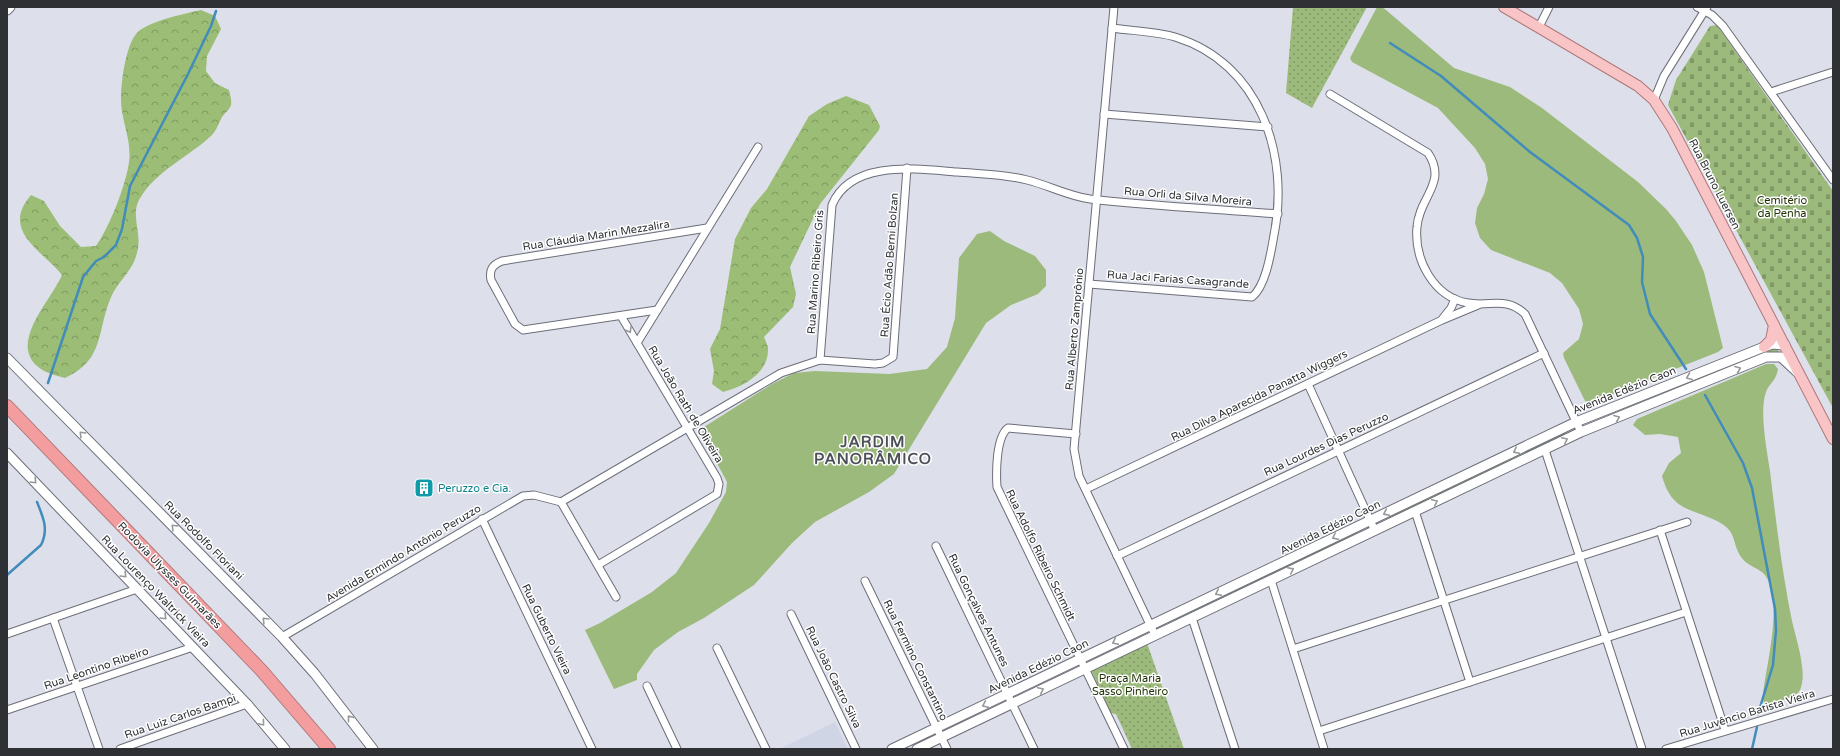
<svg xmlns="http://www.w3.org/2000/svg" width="1840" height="756" font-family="'Varela Round',sans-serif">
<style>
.built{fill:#d0d5e6}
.grass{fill:#9cba7b}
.forest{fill:url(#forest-crowns)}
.cemetery{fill:url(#cemetery-stones)}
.park{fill:url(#park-dots)}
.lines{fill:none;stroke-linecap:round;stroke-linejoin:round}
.stream{stroke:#428cbc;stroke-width:2.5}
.street-casing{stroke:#6c6e78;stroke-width:9}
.secondary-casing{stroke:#6c6e78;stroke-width:11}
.primary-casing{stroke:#af777a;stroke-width:12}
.highway-casing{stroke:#af777a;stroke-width:14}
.street{stroke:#fff;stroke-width:7}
.secondary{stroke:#fff;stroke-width:9}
.primary{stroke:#f8c4c5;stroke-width:10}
.highway{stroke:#f49d9f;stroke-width:12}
.oneway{stroke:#96989a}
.labels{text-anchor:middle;stroke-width:3;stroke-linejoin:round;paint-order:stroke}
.street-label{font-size:11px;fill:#2e3034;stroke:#fff}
.park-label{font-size:11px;fill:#1e3100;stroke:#fff}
.culture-label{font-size:11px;fill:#0d838f;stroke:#fff;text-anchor:start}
.district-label{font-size:15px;font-weight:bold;letter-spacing:1px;fill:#4d5059;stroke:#fff}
</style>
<defs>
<pattern id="forest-crowns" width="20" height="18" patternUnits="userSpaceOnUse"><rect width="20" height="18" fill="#9bbd75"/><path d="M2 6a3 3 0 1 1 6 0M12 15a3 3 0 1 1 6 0" fill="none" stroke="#7f9a61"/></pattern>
<pattern id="cemetery-stones" width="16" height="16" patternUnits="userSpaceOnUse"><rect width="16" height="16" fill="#9cba7b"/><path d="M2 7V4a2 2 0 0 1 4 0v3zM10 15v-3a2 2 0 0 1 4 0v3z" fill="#809866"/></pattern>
<pattern id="park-dots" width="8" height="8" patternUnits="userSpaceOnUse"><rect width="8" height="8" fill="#9cba7b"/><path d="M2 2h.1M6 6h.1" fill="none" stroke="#809866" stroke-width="1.8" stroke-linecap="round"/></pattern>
</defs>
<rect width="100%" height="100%" fill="#dde0eb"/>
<path class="built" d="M835,722L848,749H779Z"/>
<g class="grass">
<path d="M1377,7H1382L1386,10L1454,68L1510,87L1542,108L1638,182L1666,209L1676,221L1692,245L1704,272L1723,348L1718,352L1590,403L1585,401L1564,358L1563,353L1579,339L1583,324L1579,309L1562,283L1550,273L1491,250L1480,238L1475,223L1477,208L1484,194L1488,179L1485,164L1475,148L1438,108L1352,62L1350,58Z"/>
<path d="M990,231L1004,241L1035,256L1046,270V286L1038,294L1011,305L986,323L894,474L869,492L815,522L792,543L754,585L704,618L678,632L654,650L637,674V680L614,689L585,630L600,623L652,592L676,573L709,523L726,492L727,482L702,435L704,427L772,384L794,373L815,371L889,374L927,369L947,347L955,318L959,258L977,234Z"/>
<path d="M1771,348L1777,349L1780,353H1767L1596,420Z"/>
<path d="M1766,364H1774L1778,369C1776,382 1769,383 1766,392C1759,411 1767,451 1770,471C1776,521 1782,572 1792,621C1796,639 1808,673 1800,690C1794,700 1774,702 1764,705L1763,695C1766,665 1784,601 1765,575C1759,568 1747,566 1741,557C1731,541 1738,532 1717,521C1688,507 1672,511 1662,476L1669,463L1681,453L1678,437L1660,434L1645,435L1633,425L1637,419Z"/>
<path d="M1564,433L1567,435L1390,518L1388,517Z"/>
<path d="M1357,531V534L1170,624L1168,623Z"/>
</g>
<g class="forest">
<path d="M201,10L215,16L221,29L207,56L206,71L215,83L229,90C230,94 232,101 231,105C230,109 225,113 222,117C219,123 216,131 212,135C189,157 155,171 139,200C131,215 141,232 138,248C134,271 122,276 112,295C96,330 106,359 65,378C58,376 50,374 44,371C3,348 51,301 62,275C42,250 0,231 31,195L44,201L60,226L81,247L96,246C109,228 126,185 129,162C132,140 121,121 121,99C121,82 126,40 140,30C155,20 183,14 201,10Z"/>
<path d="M846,96L869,105L880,126L879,130L820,204L790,267L796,294L793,307L764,337C765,340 768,345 768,349C769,373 743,387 723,392L712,384L714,371L710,349L720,329L735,239L751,208L767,189L809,116L827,104Z"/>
</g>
<path class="cemetery" d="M1717,25L1833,191V408L1668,105L1676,80L1710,26Z"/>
<g class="park">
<path d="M1293,7H1367L1312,108L1286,93Z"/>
<path d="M1147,643L1184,749H1132L1116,714L1111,713L1091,670Z"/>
</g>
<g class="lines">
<g class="stream">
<path d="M1390,43L1441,76L1530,152L1629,225L1637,238L1643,257L1642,282L1650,314L1686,369"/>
<path d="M48,383L83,277L96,261L104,257L116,245L122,229L130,186L188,74L211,26L216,11"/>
<path d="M1705,395L1743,463L1752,488L1775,609L1776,630L1773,665L1758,714"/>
<path d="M7,575L41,545C49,529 43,517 37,502"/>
<path d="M1752,749L1757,727"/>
</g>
<g class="street-casing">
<g id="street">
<path d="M1114,7L1074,449L1079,476L1155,635"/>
<path d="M1697,7L1712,15L1723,26L1833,180"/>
<path d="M1539,27L1549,7"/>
<path d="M1771,92L1833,72"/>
<path d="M1330,94L1428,153C1448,183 1419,197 1417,227C1414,259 1433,297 1468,303C1490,307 1506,296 1525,314L1581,432"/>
<path d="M1654,100L1664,76L1707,7"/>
<path d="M1104,114L1268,127"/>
<path d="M1089,284L1252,297C1266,286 1271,252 1274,235C1290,155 1260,63 1175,37C1155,31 1132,31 1112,28"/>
<path d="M657,310L523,330L515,324L491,280C489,270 492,265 502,261L707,228"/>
<path d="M621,316L637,343"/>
<path d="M1443,318L1451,308L1455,299"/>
<path d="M820,360L832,205C851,159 918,169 957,172C981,174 1004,174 1027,180C1048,185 1068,196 1090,199C1152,206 1215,209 1278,214"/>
<path d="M1308,384L1375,531"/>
<path d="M1076,434L1008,428C996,437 996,472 997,487L1124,749"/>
<path d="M1545,450L1642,749"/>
<path d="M1086,489L1442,320L1478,305"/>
<path d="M561,502L781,373L820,360L875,364L883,363L893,357L907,168"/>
<path d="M561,502L616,597"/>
<path d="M1415,511L1470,682"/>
<path d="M482,519L592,749"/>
<path d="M1660,530L1725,730"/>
<path d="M936,546L1034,749"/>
<path d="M1117,556L1544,353"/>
<path d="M598,565L717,494L719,484L717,478L637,343L758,147"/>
<path d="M1271,580L1324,749"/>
<path d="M865,581L947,749"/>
<path d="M791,614L856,749"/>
<path d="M53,618L99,749"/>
<path d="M1192,618L1235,749"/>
<path d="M7,634L137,589"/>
<path d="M282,637L523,496L534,495L561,502"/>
<path d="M717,648L766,749"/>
<path d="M1293,649L1687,522"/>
<path d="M647,686L677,749"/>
<path d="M7,710L193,647"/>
<path d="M1319,731L1686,612"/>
<path d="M120,749L247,704"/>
<path d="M1666,749L1833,699"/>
</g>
</g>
<g class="secondary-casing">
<g id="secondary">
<path d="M7,10L10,7"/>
<path d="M7,358L282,637L315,674L373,749"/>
<path d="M7,453L247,704L285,749"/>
<path d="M892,749L1576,422L1764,347L1772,344L1785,345"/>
<path d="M917,749L1581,432L1766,357H1781L1797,372"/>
</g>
</g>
<g class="primary-casing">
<g id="primary">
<path d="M1504,7L1638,86L1654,100L1672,128L1833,439"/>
<path d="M1764,347L1771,340L1774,325"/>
</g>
</g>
<g class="highway-casing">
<path id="highway" d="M7,406L262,671L329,749"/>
</g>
<use href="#street" class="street"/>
<use href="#secondary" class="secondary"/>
<use href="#primary" class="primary"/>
<use href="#highway" class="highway"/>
</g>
<defs><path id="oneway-chevron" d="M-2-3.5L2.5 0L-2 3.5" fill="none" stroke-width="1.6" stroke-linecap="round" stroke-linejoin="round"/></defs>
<g class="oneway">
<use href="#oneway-chevron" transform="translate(629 330) rotate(59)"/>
<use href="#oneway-chevron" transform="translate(1738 369) rotate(-22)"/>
<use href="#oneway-chevron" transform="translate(1689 377) rotate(158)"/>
<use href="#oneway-chevron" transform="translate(1617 418) rotate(-22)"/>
<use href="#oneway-chevron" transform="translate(82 434) rotate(-135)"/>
<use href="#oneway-chevron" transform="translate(1565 440) rotate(-25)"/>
<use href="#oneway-chevron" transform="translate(1516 451) rotate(154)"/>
<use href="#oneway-chevron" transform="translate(34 481) rotate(46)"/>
<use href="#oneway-chevron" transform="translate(1435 502) rotate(-25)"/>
<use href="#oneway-chevron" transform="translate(1386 513) rotate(154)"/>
<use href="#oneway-chevron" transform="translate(174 527) rotate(-135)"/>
<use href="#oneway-chevron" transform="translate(1335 537) rotate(154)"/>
<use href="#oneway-chevron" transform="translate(1291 570) rotate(-26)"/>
<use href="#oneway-chevron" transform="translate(124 575) rotate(46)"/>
<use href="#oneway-chevron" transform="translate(1218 593) rotate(154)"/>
<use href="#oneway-chevron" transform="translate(164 617) rotate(46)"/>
<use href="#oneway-chevron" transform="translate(265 620) rotate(-135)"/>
<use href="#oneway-chevron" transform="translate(1115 642) rotate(155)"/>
<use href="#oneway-chevron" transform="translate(1041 690) rotate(-25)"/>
<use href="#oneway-chevron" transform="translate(985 705) rotate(155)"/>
<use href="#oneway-chevron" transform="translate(350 718) rotate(-128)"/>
<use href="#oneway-chevron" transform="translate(262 723) rotate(50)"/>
</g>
<defs>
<g id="building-square" transform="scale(1)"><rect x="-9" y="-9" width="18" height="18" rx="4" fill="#0f9aa8" stroke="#fff"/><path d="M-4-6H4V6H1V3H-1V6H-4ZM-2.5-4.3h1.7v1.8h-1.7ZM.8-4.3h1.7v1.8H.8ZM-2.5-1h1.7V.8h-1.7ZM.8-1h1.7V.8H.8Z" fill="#fff"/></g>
</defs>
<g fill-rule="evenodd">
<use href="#building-square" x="424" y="488"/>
</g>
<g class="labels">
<g class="street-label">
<text transform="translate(1715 184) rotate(63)" y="4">Rua Bruno Luersen</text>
<text transform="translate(1188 196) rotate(5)" y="4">Rua Orli da Silva Moreira</text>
<text transform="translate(596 235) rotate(-9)" y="4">Rua Cláudia Marin Mezzalira</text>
<text transform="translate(889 265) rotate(-86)" y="4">Rua Écio Adão Berni Bolzan</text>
<text transform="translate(815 272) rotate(-86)" y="4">Rua Marino Ribeiro Gris</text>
<text transform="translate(1178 279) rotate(4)" y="4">Rua Jaci Farias Casagrande</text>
<text transform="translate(1074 329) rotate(-85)" y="4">Rua Alberto Zamprônio</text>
<text transform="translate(1624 390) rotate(-22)" y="4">Avenida Edézio Caon</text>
<text transform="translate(1259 395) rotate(-26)" y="4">Rua Dilva Aparecida Panatta Wiggers</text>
<text transform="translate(686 404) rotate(59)" y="4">Rua João Rath de Oliveira</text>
<text transform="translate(1326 444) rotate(-25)" y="4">Rua Lourdes Dias Peruzzo</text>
<text transform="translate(1330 527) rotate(-26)" y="4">Avenida Edézio Caon</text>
<text transform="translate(204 540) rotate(45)" y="4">Rua Rodolfo Floriani</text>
<text transform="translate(403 553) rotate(-31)" y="4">Avenida Ermindo Antônio Peruzzo</text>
<text transform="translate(1041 555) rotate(64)" y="4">Rua Adolfo Ribeiro Schmidt</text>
<text transform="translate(170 575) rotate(46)" y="4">Rodovia Ulysses Guimarães</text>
<text transform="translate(156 591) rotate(46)" y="4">Rua Lourenço Waltrick Vieira</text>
<text transform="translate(979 610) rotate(64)" y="4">Rua Gonçalves Antunes</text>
<text transform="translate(547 629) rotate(64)" y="4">Rua Guberto Vieira</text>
<text transform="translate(916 660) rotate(64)" y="4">Rua Fermino Constantino</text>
<text transform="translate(1038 666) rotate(-26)" y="4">Avenida Edézio Caon</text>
<text transform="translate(96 668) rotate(-19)" y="4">Rua Leontino Ribeiro</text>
<text transform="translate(834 677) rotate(64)" y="4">Rua João Castro Silva</text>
<text transform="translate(1747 713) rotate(-17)" y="4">Rua Juvêncio Batista Vieira</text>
<text transform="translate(180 716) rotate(-19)" y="4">Rua Luiz Carlos Bampi</text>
</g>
<g class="park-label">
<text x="1782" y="204">Cemitério<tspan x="1782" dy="13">da Penha</tspan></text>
<text x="1130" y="682">Praça Maria<tspan x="1130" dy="13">Sasso Pinheiro</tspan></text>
</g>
<g class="culture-label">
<text x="438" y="492">Peruzzo e Cia.</text>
</g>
<g class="district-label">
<text x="873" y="447">JARDIM<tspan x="873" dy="17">PANORÂMICO</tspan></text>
</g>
</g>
<rect width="1840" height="756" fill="none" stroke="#2e3034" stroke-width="16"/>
</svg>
